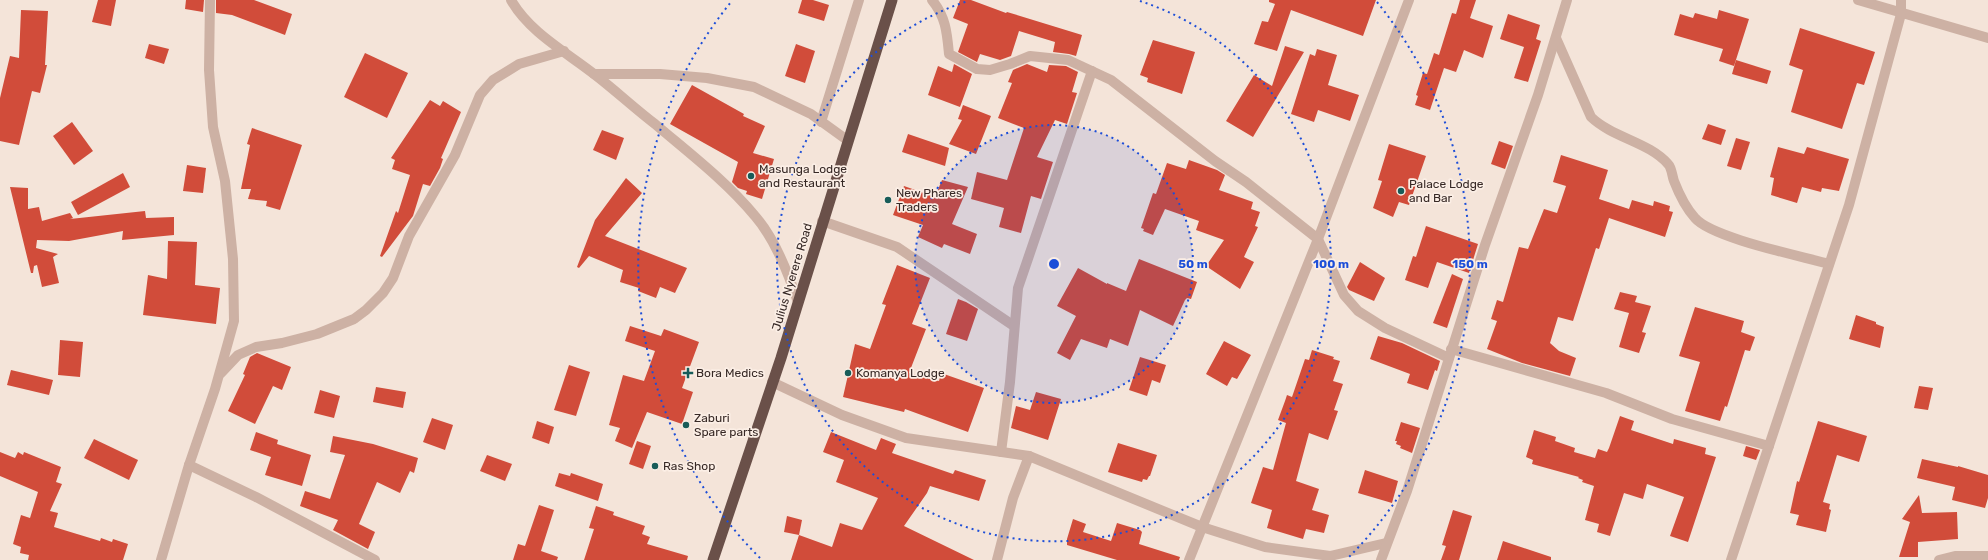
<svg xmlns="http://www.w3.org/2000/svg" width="1988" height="560" font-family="Rubik,sans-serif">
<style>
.building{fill:#d14c3a}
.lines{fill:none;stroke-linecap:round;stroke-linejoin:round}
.minor{stroke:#cdb1a4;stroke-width:10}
.trunk{stroke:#6a5049;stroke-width:11}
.ring{fill:none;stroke:#1d4ed8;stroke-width:2;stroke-dasharray:2 4}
.poi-dot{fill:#185c59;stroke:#fbeee5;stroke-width:1.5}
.labels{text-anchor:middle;stroke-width:3.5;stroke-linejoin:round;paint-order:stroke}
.poi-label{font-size:12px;fill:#372926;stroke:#fbeee5;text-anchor:start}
.street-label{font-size:12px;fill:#372926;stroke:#fbeee5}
.centre{fill:#1d4ed8;stroke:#fbeee5;stroke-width:2}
.ring-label{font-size:12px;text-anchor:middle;font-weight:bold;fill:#1d4ed8;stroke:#fbeee5;stroke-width:3.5;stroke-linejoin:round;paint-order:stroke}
</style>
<rect width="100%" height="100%" fill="#f4e4d9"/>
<g class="building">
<path d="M98,0H116L111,26L92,22Z"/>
<path d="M186,0H204L203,12L185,9Z"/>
<path d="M216,0H254L292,14L285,35L232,15L216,13Z"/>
<path d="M802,0H813L829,5L824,21L798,13Z"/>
<path d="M960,0H971L1006,13L1007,12L1082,35L1076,56L1069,54L1053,52L1055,42L1019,31L1011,56L1000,60L980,54L977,62L958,52L968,24L953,18Z"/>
<path d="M1269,0H1376L1363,36L1291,10L1277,51L1254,44L1262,21L1268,22L1275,4L1269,2Z"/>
<path d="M1460,0H1476L1470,18L1493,26L1483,58L1464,50L1456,72L1444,68L1430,110L1415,105L1418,96L1416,95L1423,73L1427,74L1434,53L1439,55L1452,13L1456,14Z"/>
<path d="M21,10L48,11L45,65H47L40,93L32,91L19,145L0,141V98L10,56L19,58Z"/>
<path d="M1719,10L1749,19L1734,66L1719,61L1723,49L1674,35L1680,14L1693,18L1695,13L1717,19Z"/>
<path d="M1508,14L1540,25L1536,39L1541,41L1528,82L1514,78L1524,47L1500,39Z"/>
<path d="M1800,28L1875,52L1864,85L1857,83L1842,129L1791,112L1803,70L1789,65Z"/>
<path d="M1153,40L1195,52L1182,94L1147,82L1148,78L1140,75Z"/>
<path d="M149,44L169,49L164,64L145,58Z"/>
<path d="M796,44L815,51L805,83L785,76Z"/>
<path d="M1285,46L1304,52L1253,137L1226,121L1254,75L1272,86Z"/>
<path d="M1317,49L1337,55L1328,85L1359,95L1350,121L1318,110L1314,122L1291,114L1310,54L1315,56Z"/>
<path d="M365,53L408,73L387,118L344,97Z"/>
<path d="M1736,60L1771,71L1767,84L1732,74Z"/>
<path d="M954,64L972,74L960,107L928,95L938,66L952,72Z"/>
<path d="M1027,64L1047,72L1049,65L1066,66L1078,72L1072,92L1077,93L1067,124L1055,120L1037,157L1053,162L1041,199L1031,196L1021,233L999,227L1004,208L971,199L977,172L1007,180L1024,128L998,118L1012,83L1008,82L1013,70Z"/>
<path d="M692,85L744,114L743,116L765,126L753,153L774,159L762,199L746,194L747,191L738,188L732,182L738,162L670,124Z"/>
<path d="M430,100L440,106L443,101L461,112L441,158L443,159L440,168L430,186L423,184L413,216L382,257L380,256L396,211L398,213L410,175L392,169L395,160L391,158Z"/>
<path d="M963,105L991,116L976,154L949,144L962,120L958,119Z"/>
<path d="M72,122L93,151L74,165L53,136Z"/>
<path d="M1708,124L1726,130L1721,145L1702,139Z"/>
<path d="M252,128L302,145L280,210L266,206L267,201L248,199L251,189H241L250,145L247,144Z"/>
<path d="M602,130L624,138L616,160L593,150Z"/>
<path d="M908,134L949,148L945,166L902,152Z"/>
<path d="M1736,138L1750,142L1741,170L1727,166Z"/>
<path d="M1499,141L1513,146L1505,169L1491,164Z"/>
<path d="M1389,144L1426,156L1409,205L1399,202L1393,217L1373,208L1382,181L1378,180Z"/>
<path d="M1778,147L1804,154L1807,147L1849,159L1839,191L1822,188L1821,192L1802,187L1797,203L1771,195L1774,178L1770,177Z"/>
<path d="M1561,155L1608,170L1599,199L1629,209L1632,200L1653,206L1654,201L1670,206L1669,211L1673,212L1665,237L1609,218L1599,249L1596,248L1573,321L1558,317L1550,343L1559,351L1576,358L1570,376L1522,363L1487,349L1497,321L1491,319L1497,300L1503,302L1519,247L1528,249L1544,209L1557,213L1566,186L1553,182Z"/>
<path d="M1189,160L1217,170L1225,175L1219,190L1253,202L1251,209L1260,212L1255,226L1258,227L1244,257L1254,262L1240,289L1206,266L1224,240L1196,230L1199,221L1165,209L1153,235L1143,231L1144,229L1141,228L1153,193L1156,194L1167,163L1186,169Z"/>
<path d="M187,165L206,168L203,193L183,191Z"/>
<path d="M123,173L130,187L78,215L71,202Z"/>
<path d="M626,178L642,193L605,236L687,268L675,293L660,287L656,298L638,291L639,288L620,282L623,270L589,256L579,268L577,267L595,220Z"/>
<path d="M942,180L968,187L952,224L977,234L970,254L944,244L942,248L918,237L923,225L893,215L904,186L935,197Z"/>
<path d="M10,187L28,188V209L39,207L42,221L70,213L73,218L70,219L145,211L146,218L174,217V235L122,240L123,231L69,241L37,240L36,248L58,254L53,257L59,283L42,287L37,265L34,266L33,273H31Z"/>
<path d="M1426,226L1478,244L1469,273L1437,262L1428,288L1405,280L1413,256L1416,257Z"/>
<path d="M168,241L197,242L195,285L220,288L216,324L143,315L148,275L167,279Z"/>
<path d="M1139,259L1197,282L1191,299L1187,298L1185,300L1173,326L1140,310L1128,346L1110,339L1107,348L1081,339L1070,360L1057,353L1076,316L1057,306L1078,268L1107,284V283L1126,291Z"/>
<path d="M1360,262L1385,278L1374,301L1349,290L1347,287Z"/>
<path d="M897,265L930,278L912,324L926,329L909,373L939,381L941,373L984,388L968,432L905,409L904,412L843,397L855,344L870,349L886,305L882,304Z"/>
<path d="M1452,274L1463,279L1447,328L1433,323Z"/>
<path d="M1620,292L1637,296L1635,302L1651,306L1642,332L1646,333L1639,353L1619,347L1629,313L1614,309Z"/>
<path d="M958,299L966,302L978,309L967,341L946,334Z"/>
<path d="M1695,307L1744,321L1741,332L1755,337L1750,351L1745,350L1727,407L1725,406L1720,421L1685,411L1700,362L1679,356Z"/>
<path d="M1856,315L1876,322V324L1884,327L1880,348L1849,339Z"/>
<path d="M630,326L661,336L664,329L699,342L682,388L693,392L682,424L647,412L632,448L615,441L620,428L609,425L623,375L644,381L655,351L625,341Z"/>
<path d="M1378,336L1402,343L1440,361L1437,371L1435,370L1428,390L1407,383L1410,374L1370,359Z"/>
<path d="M60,340L83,342L80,377L58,375Z"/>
<path d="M1224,341L1251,355L1237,379L1232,377L1227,386L1206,374Z"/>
<path d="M1312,350L1334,357L1333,359L1340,361L1333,381L1343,384L1334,410L1338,411L1328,440L1309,433L1296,481L1319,489L1312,510L1329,515L1324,533L1306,529L1303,539L1267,528L1272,510L1251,503L1263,467L1273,470L1286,423L1278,420L1285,401L1287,395L1292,397L1305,359L1309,360Z"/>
<path d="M257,353L291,367L282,390L273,386L255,424L228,411L245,375L243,374L250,357Z"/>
<path d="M1140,357L1166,365L1160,383L1152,380L1147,396L1129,390Z"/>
<path d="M569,365L590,372L576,416L554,410Z"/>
<path d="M11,370L53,380L49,395L7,385Z"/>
<path d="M1919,386L1933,388L1928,410L1914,408Z"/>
<path d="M376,387L406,392L403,408L373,402Z"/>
<path d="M320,390L340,396L334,418L314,413Z"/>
<path d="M1036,392L1061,399L1048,440L1011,428L1016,406L1030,410Z"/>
<path d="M1620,416L1634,421L1631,430L1673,444L1674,439L1706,448L1705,454L1716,457L1688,542L1670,536L1684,497L1647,484L1643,499L1624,493L1610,536L1597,532L1599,524L1585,520L1594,486L1582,482L1583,480L1578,478L1579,477L1532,464L1533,460L1526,457L1534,430L1556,437L1555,441L1575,448L1574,452L1595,458L1598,449L1607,452L1609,448Z"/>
<path d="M432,418L453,425L445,450L423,442Z"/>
<path d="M537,421L554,427L549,444L532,438Z"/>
<path d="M1818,421L1867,436L1859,462L1837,455L1823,502L1830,504L1829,509L1831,510L1826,532L1796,525L1799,515L1790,513L1797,481L1799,482Z"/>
<path d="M1401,422L1420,428L1412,453L1400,448L1401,446L1396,444L1397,441H1395Z"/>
<path d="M256,432L278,440L277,444L311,455L302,486L265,475L271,457L250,450Z"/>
<path d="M831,432L876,450L881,438L896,444L892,453L953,474L955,470L986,480L979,501L930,486L927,493L904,526L974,560H791L799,535L784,532L787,516L802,520L799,535L832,547L840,523L862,530L878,498L836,482L844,460L823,452Z"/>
<path d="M333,436L373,444L418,458L414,473L410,471L400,493L377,482L359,524L375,532L368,549L333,530L338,520L300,506L305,491L330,499L345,455L330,452Z"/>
<path d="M94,439L138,460L129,480L84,458Z"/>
<path d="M637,441L651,446L643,469L629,464Z"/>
<path d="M1118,443L1157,455L1150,476H1149L1147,480L1143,479L1142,482L1108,472Z"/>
<path d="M1746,446L1760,450L1756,460L1743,456Z"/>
<path d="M0,452L15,458L18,452L23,455L24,452L61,467L56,482L62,484L50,511L58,513L54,527L100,541L101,538L112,542L113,539L128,544L123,560H28L29,555L20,553L21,547L13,544L21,515L30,518L38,492L0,476Z"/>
<path d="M487,455L512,464L505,481L480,471Z"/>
<path d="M1922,459L1958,467V466L1988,475V498L1985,508L1952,500L1955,487L1917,478Z"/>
<path d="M1365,470L1398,481L1392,503L1358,493Z"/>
<path d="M559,473L570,476L571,473L603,484L598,501L555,486Z"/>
<path d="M1919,495L1922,513L1957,512L1958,539L1918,542V557H1899L1910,522L1902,519Z"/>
<path d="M539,505L554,510L541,551L558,557L557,560H513L518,544L525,546Z"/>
<path d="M596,506L614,512L613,515L645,526L642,534L650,537L647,544L688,556L687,560H584L594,529L589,528Z"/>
<path d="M1453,510L1472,516L1459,560H1441L1446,546L1442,545Z"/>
<path d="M1073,519L1086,524L1083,532L1111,541L1117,523L1140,530L1142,532L1139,544L1180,557L1179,560H1117L1067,545V539Z"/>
<path d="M1503,541L1551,557V560H1497Z"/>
</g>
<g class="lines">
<g class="minor">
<path d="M511,0C529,32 566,52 594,74C615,90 634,108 655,124C689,153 726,181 755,216C775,239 788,273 798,302"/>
<path d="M932,0C946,17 947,33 949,54L977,69L990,70L1010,64L1030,56L1068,60L1111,80L1215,161L1246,182L1318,239L1344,295L1358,311L1385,328L1449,358"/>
<path d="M1858,0L1988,38"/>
<path d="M1556,38L1591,117C1613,138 1649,142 1668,164C1672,168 1672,176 1674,181C1679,194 1686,208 1695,218C1712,238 1801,256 1829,264"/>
<path d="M594,74H660L707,78L754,87L811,114L847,140"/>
<path d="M821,122L859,0"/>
<path d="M822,221L897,247L1014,326"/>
<path d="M1451,349L1606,393L1672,419L1769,446"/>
<path d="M221,373L238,355L256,347L282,343L317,334L354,319L366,310L383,293L393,278L409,236L455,155L480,95L493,80L519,64L564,51"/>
<path d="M772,382L842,415L906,438L1029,456L1202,527L1265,547L1330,556L1386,543"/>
<path d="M1001,452L1010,382L1018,288L1092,71"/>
<path d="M189,465L256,497L375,560"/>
<path d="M161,560L189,465L215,389L234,321L233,259L225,181L213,127L209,70L210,0"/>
<path d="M997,560L1013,498L1029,456"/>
<path d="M1189,560L1318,239L1409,0"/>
<path d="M1381,560L1407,491L1485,245L1538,95L1567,0"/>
<path d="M1731,560L1849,205L1901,14V0"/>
<path d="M1939,560L1955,556H1988"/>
</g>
<path class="trunk" d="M713,560L781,358L892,0"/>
</g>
<circle cx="1054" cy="264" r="139" fill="#1d4ed8" fill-opacity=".12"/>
<g class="ring">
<circle cx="1054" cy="264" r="139"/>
<path d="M1140 1A277 277 0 1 1 968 1"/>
<path d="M760 558A416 416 0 0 1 731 2M1377 2A416 416 0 0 1 1348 558"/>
</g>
<g class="poi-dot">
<circle cx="751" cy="176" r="4"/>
<circle cx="1401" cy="191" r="4"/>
<circle cx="888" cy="200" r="4"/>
<path d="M686 367h4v4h4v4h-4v4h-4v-4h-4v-4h4z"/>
<circle cx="848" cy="373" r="4"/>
<circle cx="686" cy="425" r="4"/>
<circle cx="655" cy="466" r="4"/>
</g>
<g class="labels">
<g class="poi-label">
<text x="759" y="173">Masunga Lodge<tspan x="759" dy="14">and Restaurant</tspan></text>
<text x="1409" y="188">Palace Lodge<tspan x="1409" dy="14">and Bar</tspan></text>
<text x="896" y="197">New Phares<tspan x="896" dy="14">Traders</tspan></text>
<text x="696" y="377">Bora Medics</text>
<text x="856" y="377">Komanya Lodge</text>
<text x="694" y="422">Zaburi<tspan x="694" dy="14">Spare parts</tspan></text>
<text x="663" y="470">Ras Shop</text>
</g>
<g class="street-label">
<text transform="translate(792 277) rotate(-73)" y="4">Julius Nyerere Road</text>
</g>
</g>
<circle cx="1054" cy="264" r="6" class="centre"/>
<g class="ring-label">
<text x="1193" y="268">50 m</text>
<text x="1331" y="268">100 m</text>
<text x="1470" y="268">150 m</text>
</g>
</svg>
